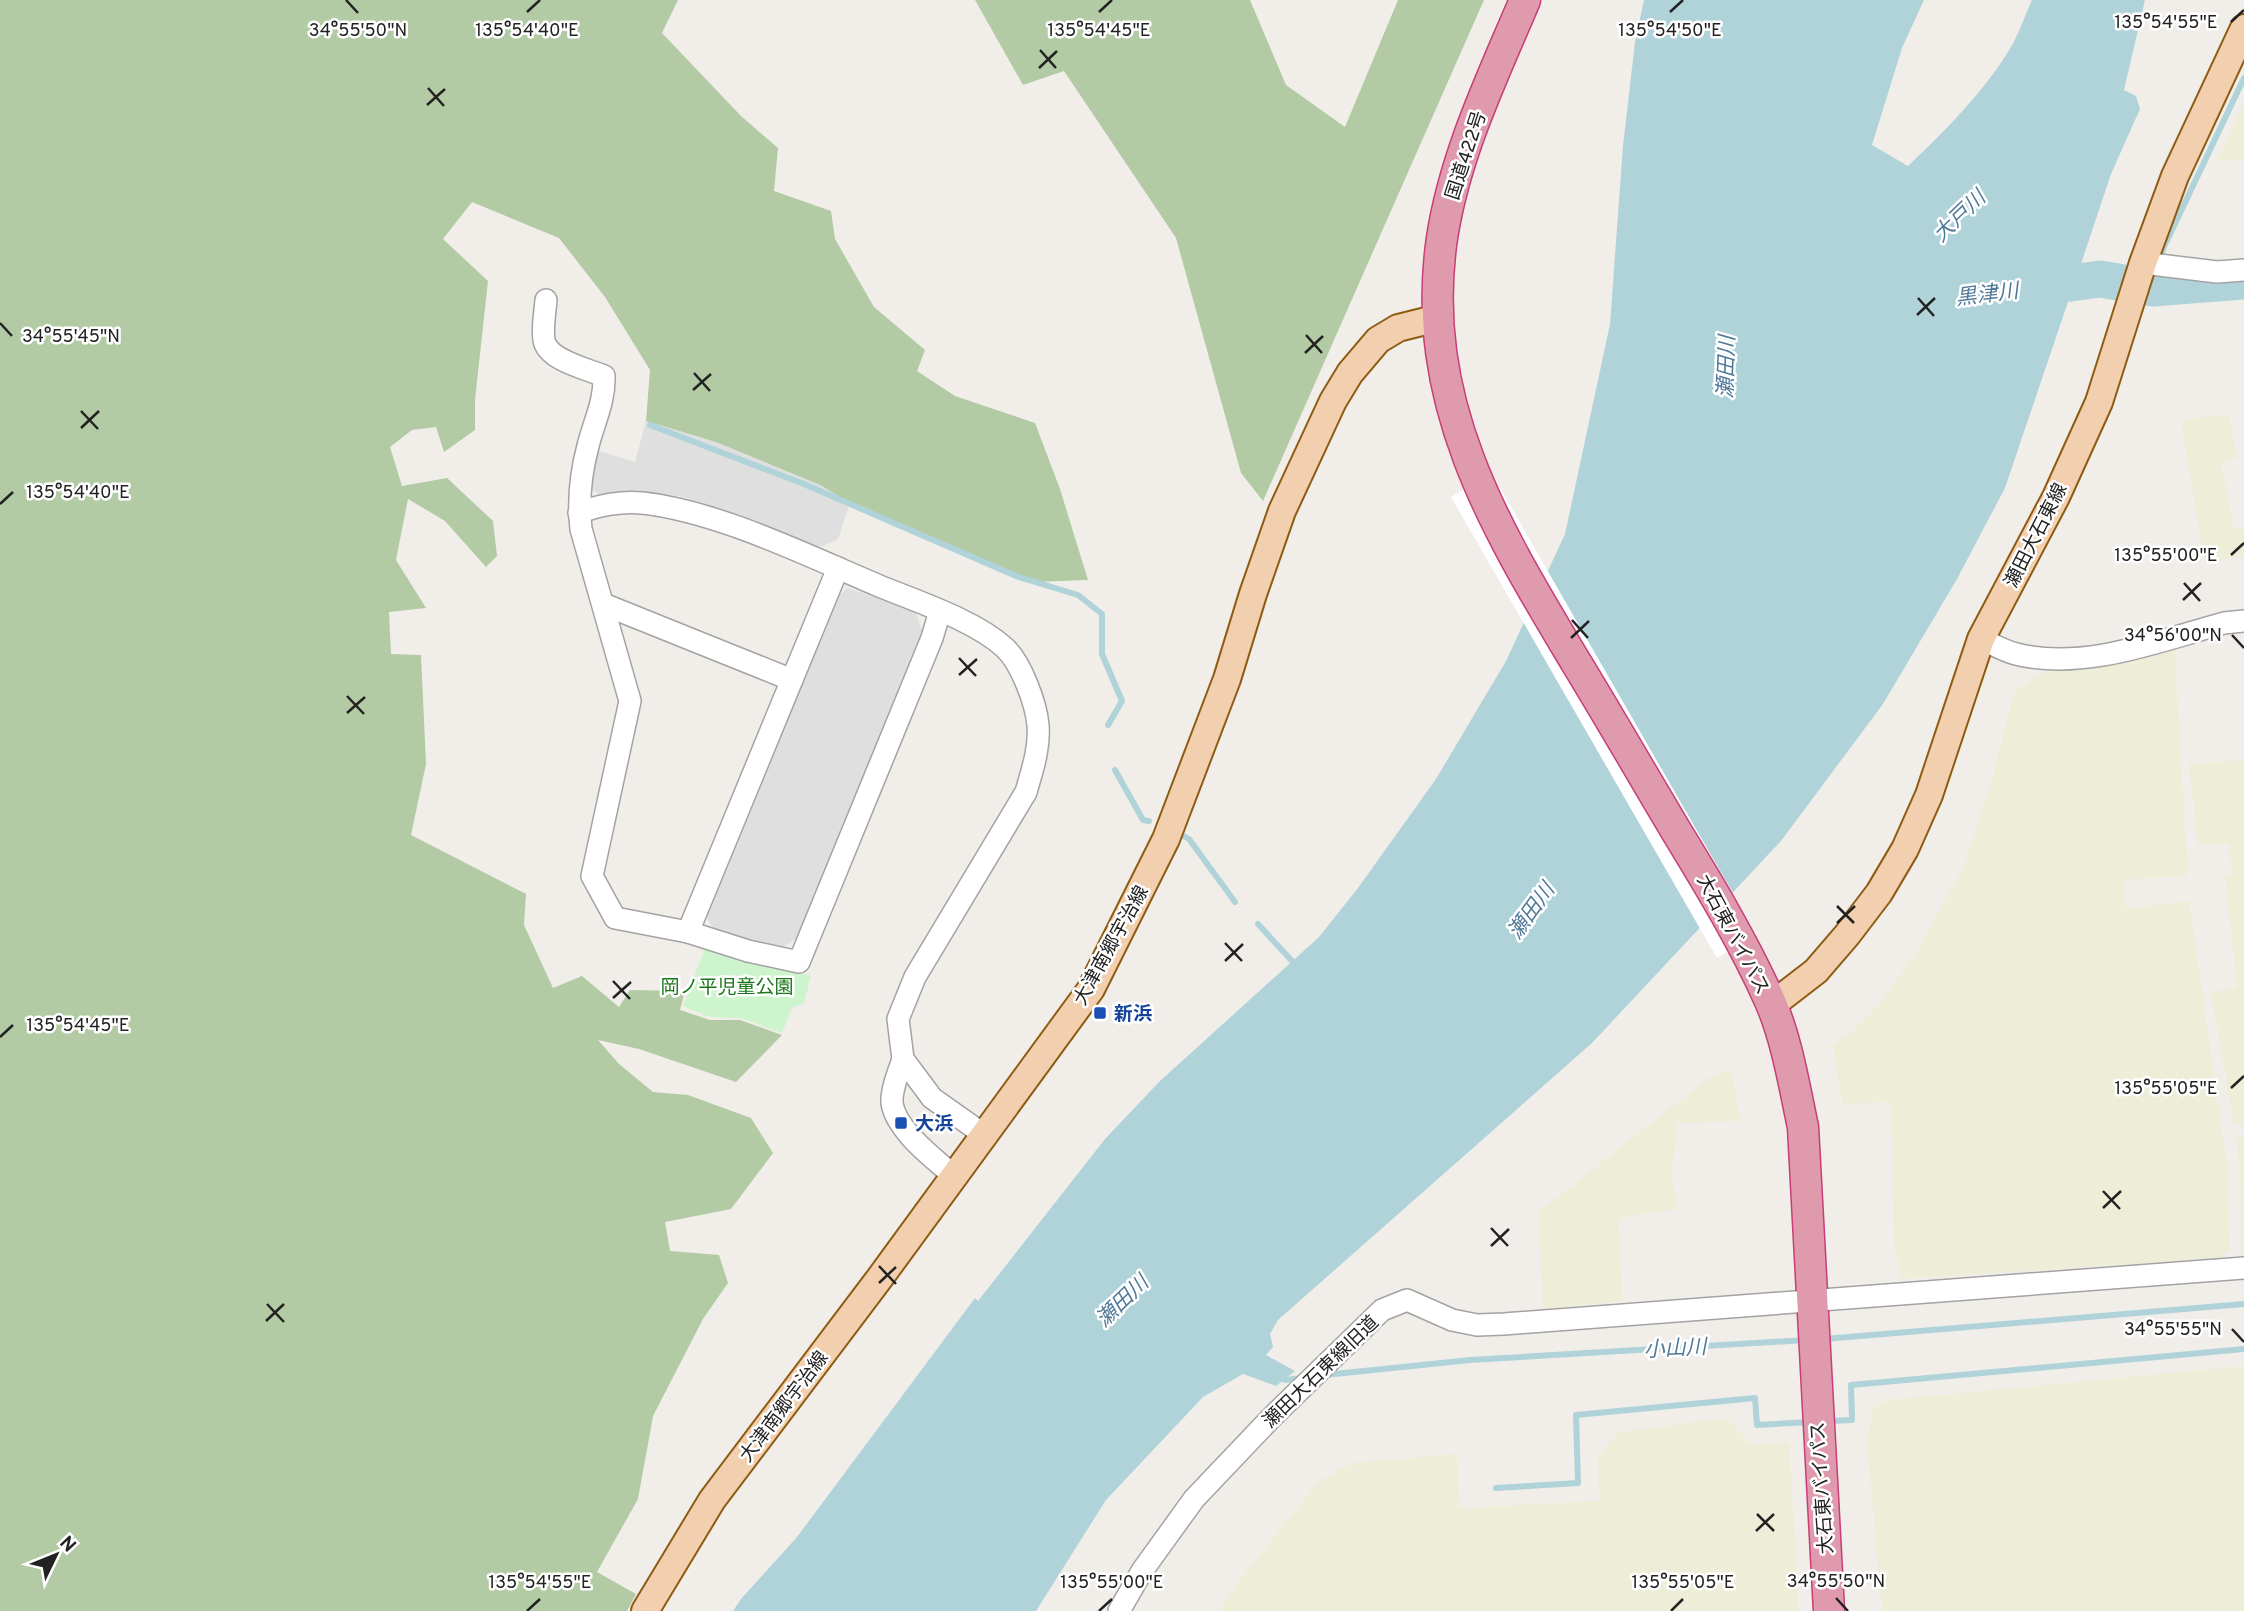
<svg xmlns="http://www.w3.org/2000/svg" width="2244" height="1611" font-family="Overpass,'Noto Sans JP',sans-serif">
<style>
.residential{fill:#e0dfdf}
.farmland{fill:#ededd8}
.forest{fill:#b2cba4}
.park{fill:#cdf4cd}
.water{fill:#b0d3d9}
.pier{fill:#fff}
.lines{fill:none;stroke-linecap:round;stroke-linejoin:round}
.stream{stroke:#b0d3d9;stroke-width:6}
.river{stroke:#b0d3d9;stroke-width:37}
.minor-casing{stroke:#a3a3a3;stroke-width:24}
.major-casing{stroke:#8e5b12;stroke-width:30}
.highway-casing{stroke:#c83d78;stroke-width:33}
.minor{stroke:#fff;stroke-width:21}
.major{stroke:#f2cfae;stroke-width:26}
.highway{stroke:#df9bad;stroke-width:30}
.ticks{fill:none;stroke:#222;stroke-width:2.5}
.transit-dot{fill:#1a4fb4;stroke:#fff;stroke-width:2.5}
.labels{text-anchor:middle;stroke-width:5;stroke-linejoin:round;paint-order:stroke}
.street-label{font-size:19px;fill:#222;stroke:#fff}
.park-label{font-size:19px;fill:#19771a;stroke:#fff}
.transit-label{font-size:19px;font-weight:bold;fill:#164399;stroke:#fff;text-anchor:start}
.water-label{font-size:21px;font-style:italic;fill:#517a99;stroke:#fff}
.ticks-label{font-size:18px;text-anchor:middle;fill:#222;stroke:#fff;stroke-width:5;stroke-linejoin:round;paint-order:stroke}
</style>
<rect width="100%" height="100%" fill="#f1eeea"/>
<g class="residential">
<path d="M646,421L716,442L820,485L850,503L838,539L823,546L811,547L746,518L684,497L651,492H619L602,496L591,490L593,449L635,462Z"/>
<path d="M847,588L915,610L924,637L800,936L783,947L716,932L706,917L836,599Z"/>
</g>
<g class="farmland">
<path d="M2244,103V159L2217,161Z"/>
<path d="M2229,414L2237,459L2221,462L2234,530L2244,528V556L2205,563L2181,420Z"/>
<path d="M2174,646L2188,876L2123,880L2125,908L2189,901L2227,1165L2230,1249L2220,1258L1902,1279L1894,1245L1892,1102L1842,1104L1833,1045L1850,1033L1879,1004L1918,951L1965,863L1990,787L2014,693L2038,674L2086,666Z"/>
<path d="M2244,760V1125L2234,1124L2211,992L2237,988L2225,875L2233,874L2228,843L2198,845L2189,764Z"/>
<path d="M1731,1069L1740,1121L1677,1123L1672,1176L1677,1209L1618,1218L1623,1301L1543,1309L1539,1212L1711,1076Z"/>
<path d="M2244,1136V1256L2241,1252V1198L2237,1137Z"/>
<path d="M2244,1366V1611H1882L1867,1441L1873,1409L1886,1400Z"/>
<path d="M1727,1418L1750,1444L1789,1443L1799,1611H1219L1239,1581L1319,1481L1352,1463L1457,1454L1459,1508L1599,1501L1598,1456L1619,1432Z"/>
</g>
<g class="forest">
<path d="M0,0H678L662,33L741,116L778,148L774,191L831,211L835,239L874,307L925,350L917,371L955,396L1035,423L1060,489L1088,580L1034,582L850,503L820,485L716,442L646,421L650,370L605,297L559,238L472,202L443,239L488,281L475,400V430L444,452L436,427L412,430L390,447L402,486L447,478L493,521L497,556L486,567L445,521L408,499L396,560L426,608L389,612L391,654L421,655L426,764L411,835L526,894L524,925L553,988L582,976L619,1007L630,990L685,991L680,1010L710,1020H740L782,1035L736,1082L639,1049L598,1040L619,1064L653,1092L688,1095L751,1118L773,1153L731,1209L665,1222L670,1251L719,1255L728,1283L703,1319L653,1416L638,1499L597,1572L636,1594L627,1611H0Z"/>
<path d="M975,0H1250L1286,85L1345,127L1398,0H1484L1263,501L1241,473L1176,238L1064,71L1023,85Z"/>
</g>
<path class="park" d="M705,948L811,976L804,1003L792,1008L782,1033L741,1018L710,1017L683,1006Z"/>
<path class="water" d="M1644,0H1924L1902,48L1872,145L1908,166C1945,131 1986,90 2012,45C2020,31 2025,15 2032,0H2145L2124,90L2136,96L2140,109L2111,174L2080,267L2121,280L2114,291L2093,293L2072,290L2005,488L1957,579L1883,704L1781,841L1592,1043L1278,1320L1270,1334L1273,1347L1266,1355L1295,1371L1276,1386L1243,1374L1203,1397L1106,1500L1036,1611H733L741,1599L797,1537L975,1298L978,1301L1105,1139L1160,1081L1319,937L1358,888L1436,779L1506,661L1565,534L1610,324L1623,146L1635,42Z"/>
<path class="pier" d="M1492,474L1757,935L1717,958L1451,497Z"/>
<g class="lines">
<g class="stream">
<path d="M2153,288L2163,249L2244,78"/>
<path d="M650,425L804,484L1016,576L1078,595L1102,614V654L1122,701L1108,725"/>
<path d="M1115,770L1143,820L1149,821"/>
<path d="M1180,834L1189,839L1235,902"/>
<path d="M1258,924L1292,961L1295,968"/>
<path d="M1824,1339L2244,1304"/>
<path d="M1325,1375L1470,1360L1806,1340"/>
<path d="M1280,1377L1285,1380L1304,1378"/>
<path d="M1828,1421L1852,1420L1851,1385L2244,1349"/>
<path d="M1496,1488L1578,1483L1576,1415L1755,1398L1757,1425L1810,1422"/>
</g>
<path class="river" d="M2071,283L2100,279L2153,288L2244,281"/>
<g class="minor-casing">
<g id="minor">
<path d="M2143,263L2217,272L2244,270"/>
<path d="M546,300C545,313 542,328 544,340C547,360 587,369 604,376C605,401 594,422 588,446C581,472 578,502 581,529L630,701L592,876L615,918L688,932L748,951L799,962L932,638L940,611"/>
<path d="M579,513C598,505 622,501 642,503C717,511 806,555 877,585C915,601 975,620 1005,648C1021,663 1036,703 1038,725C1040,748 1032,771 1026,792L915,977L898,1019L903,1059L932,1098L983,1134"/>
<path d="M603,604L792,680"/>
<path d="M1981,639C1992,644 2004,651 2016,654C2083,671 2159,641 2224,623L2244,621"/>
<path d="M688,932L838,568"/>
<path d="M903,1059C899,1071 891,1090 892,1103C896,1130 934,1159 953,1175"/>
<path d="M1119,1611L1142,1571L1194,1499L1271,1418L1382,1310L1407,1300L1452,1320L1477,1325L1504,1324L2244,1268"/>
</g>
</g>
<g class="major-casing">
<g id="major">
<path d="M1772,1005L1816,971L1847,935L1879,893L1905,849L1929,795L1981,639L2056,497L2099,402L2143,263L2175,176L2244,28"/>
<path d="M645,1611L712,1500L879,1279L1091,989L1166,839L1227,679L1253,594L1282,511L1333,401L1350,373L1378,340L1398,328L1438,318"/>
</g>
</g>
<g class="highway-casing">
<path id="highway" d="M1525,0C1492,78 1455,154 1442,238C1418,403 1496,529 1577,664C1611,720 1644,777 1678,834C1711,888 1744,943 1770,1001C1787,1040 1794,1085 1803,1127L1829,1611"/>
</g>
<use href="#minor" class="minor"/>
<use href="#major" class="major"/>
<use href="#highway" class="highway"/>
</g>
<path class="ticks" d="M346,0L358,13M527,12L540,0M1099,12L1112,0M1670,12L1683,0M2231,22L2244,10M1040,50L1056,68M1039,68L1057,51M428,88L444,106M427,105L445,89M1918,298L1934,316M1917,315L1935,298M0,323L12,336M1306,335L1322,353M1305,353L1323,336M694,373L710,391M693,390L711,374M81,411L98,429M81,428L99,411M0,504L13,492M2231,555L2244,543M2184,583L2200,601M2183,600L2201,583M1572,620L1588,638M2232,635L2244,648M1571,638L1589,621M959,658L976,676M959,675L977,659M347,696L364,714M347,713L365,697M1837,906L1854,923M1837,923L1855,906M1225,943L1242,961M1225,961L1243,944M613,981L630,999M613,998L631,982M0,1037L13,1025M2231,1088L2244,1076M2103,1191L2120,1209M2103,1208L2121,1191M1491,1228L1508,1246M1491,1246L1509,1229M879,1266L896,1284M879,1283L896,1267M267,1304L284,1322M266,1321L284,1304M2232,1329L2244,1342M1757,1514L1774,1531M1756,1531L1774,1514M1836,1598L1848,1611M527,1611L540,1599M1099,1611L1112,1599M1671,1611L1683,1599"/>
<g class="transit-dot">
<rect x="1093" y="1006" width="14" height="14" rx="3.5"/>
<rect x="894" y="1116" width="14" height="14" rx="3.5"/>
</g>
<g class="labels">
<g class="street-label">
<text transform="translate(1465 155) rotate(-72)" y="7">国道422号</text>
<text transform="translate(2035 535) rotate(-63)" y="7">瀬田大石東線</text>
<text transform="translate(1734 934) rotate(62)" y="7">大石東バイパス</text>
<text transform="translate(1110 945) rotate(-61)" y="7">大津南郷宇治線</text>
<text transform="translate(1320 1371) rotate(-44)" y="7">瀬田大石東線旧道</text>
<text transform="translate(783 1406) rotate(-53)" y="7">大津南郷宇治線</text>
<text transform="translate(1821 1488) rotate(-94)" y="7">大石東バイパス</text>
</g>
<g class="park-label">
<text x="727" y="993">岡ノ平児童公園</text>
</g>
<g class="transit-label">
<text x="1114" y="1020">新浜</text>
<text x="915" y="1130">大浜</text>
</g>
<g class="water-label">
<text transform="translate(1959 216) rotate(-44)" y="7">大戸川</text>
<text transform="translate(1987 294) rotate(-7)" y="7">黒津川</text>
<text transform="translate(1726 367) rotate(-88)" y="7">瀬田川</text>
<text transform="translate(1531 911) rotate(-54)" y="7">瀬田川</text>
<text transform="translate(1122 1301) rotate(-44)" y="7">瀬田川</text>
<text transform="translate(1675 1348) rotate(-3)" y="7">小山川</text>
</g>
</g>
<g class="ticks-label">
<text x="2166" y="28">135°54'55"E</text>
<text x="527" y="36">135°54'40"E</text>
<text x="1099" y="36">135°54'45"E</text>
<text x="1670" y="36">135°54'50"E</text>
<text x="358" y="36">34°55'50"N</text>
<text x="71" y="342">34°55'45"N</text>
<text x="78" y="498">135°54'40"E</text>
<text x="2166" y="561">135°55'00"E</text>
<text x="2173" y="641">34°56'00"N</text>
<text x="78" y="1031">135°54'45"E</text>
<text x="2166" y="1094">135°55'05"E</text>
<text x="2173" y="1335">34°55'55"N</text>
<text x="1836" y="1587">34°55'50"N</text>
<text x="540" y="1588">135°54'55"E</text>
<text x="1112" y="1588">135°55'00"E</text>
<text x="1683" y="1588">135°55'05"E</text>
</g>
<g transform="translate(56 1555) rotate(47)" stroke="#ffffff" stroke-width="5" paint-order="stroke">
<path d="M0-5L12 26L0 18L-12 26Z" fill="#222222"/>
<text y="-10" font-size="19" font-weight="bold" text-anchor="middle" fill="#222222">N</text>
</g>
</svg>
